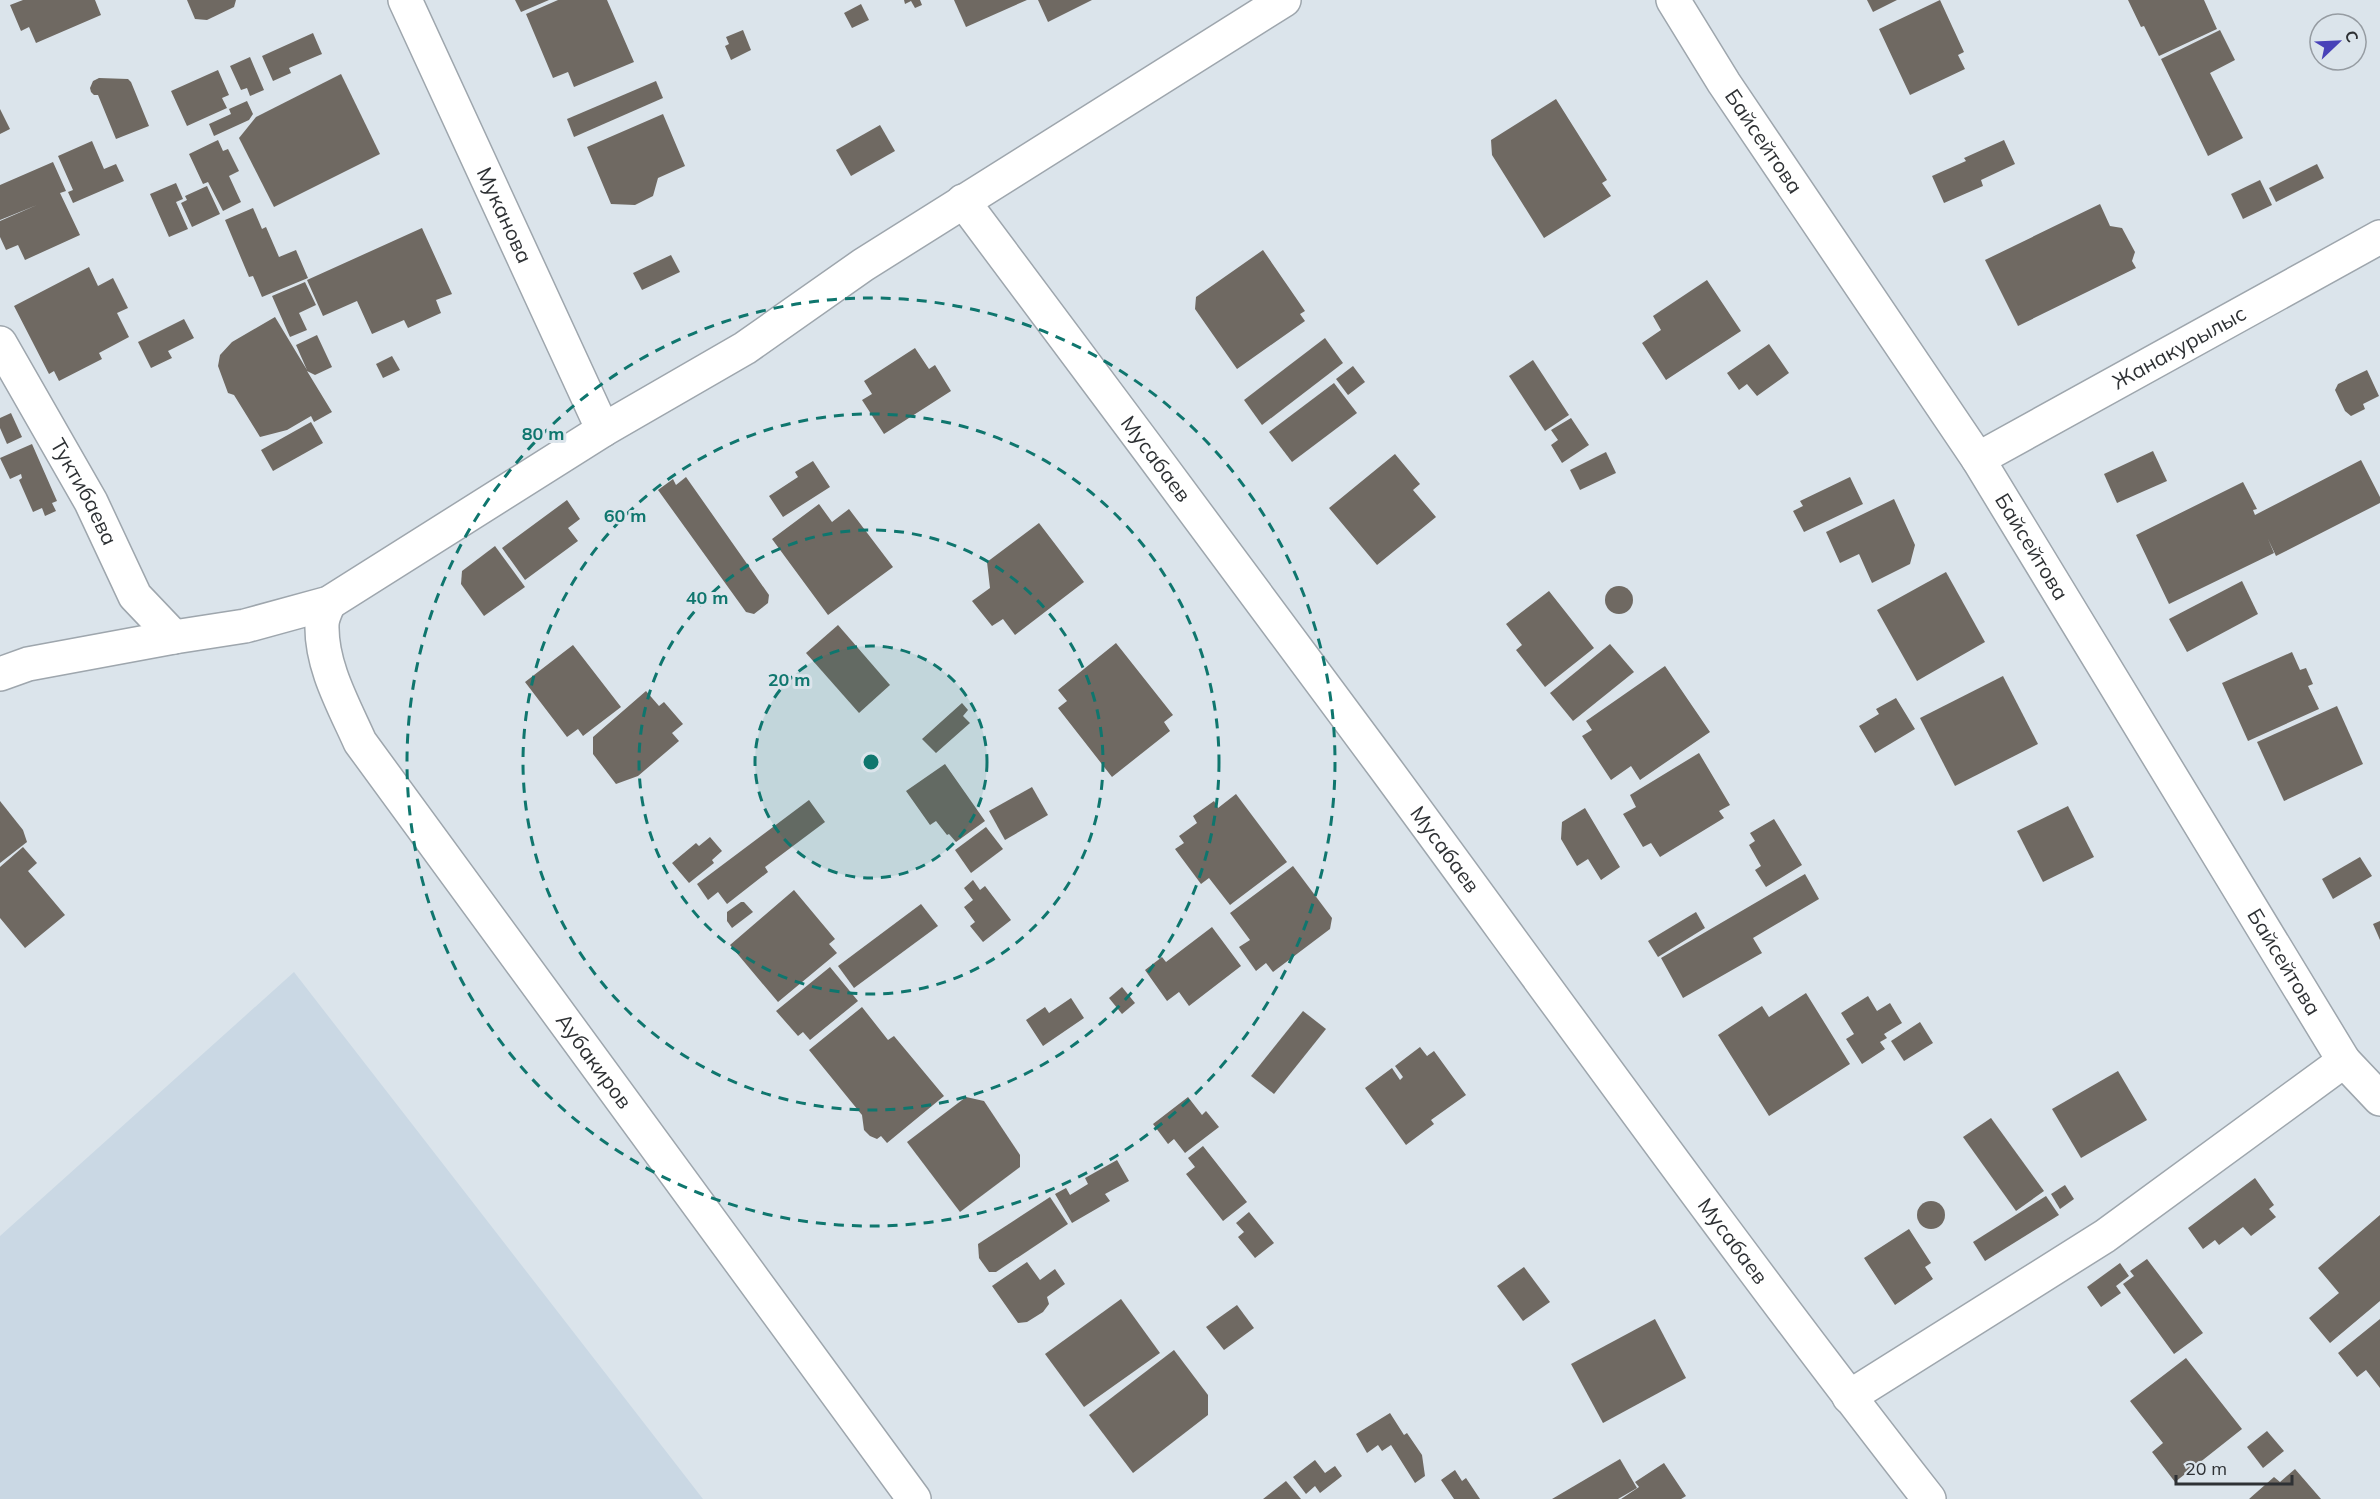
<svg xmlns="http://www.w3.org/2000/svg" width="2380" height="1499" font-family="Mulish,sans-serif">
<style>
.built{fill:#cad8e4}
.building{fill:#6f6962}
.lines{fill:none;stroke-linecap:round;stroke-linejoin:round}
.minor-casing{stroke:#9ea6ad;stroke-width:36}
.minor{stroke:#fff;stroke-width:33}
.ring{fill:none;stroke:#0f766e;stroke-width:3;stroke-dasharray:10 8}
.labels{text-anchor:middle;stroke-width:6;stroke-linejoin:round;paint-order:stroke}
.street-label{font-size:21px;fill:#2e3134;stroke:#dbe4eb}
.centre{fill:#0f766e;stroke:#dbe4eb;stroke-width:3}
.ring-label{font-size:18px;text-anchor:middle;font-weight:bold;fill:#0f766e;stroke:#dbe4eb;stroke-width:6;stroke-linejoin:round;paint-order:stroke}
</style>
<rect width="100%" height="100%" fill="#dbe4eb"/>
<path class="built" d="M294,972L703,1499H0V1236Z"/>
<g class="building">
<path d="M23,0H95L101,15L36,43L29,27L21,31L10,5Z"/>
<path d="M187,0H236L234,7L207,20L195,19Z"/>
<path d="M515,0H549L521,12Z"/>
<path d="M558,0H607L634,62L574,87L568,72L553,78L526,14Z"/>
<path d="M904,0H920L922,5L915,8L911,1L905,4Z"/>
<path d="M954,0H1027L966,27Z"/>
<path d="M1038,0H1092L1048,22Z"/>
<path d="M1867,0H1897L1873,12Z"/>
<path d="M1940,0L1964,52L1958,55L1965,69L1910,95L1879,29Z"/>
<path d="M2128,0H2204L2217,29L2159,56L2144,26L2141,27Z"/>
<path d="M861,4L869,20L852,28L844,13Z"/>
<path d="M743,30L751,50L731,60L725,46L729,44L726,37Z"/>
<path d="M2220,30L2235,60L2210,73L2243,138L2208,156L2161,59Z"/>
<path d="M313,33L322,54L289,68L291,73L273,81L262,56Z"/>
<path d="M250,57L264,90L250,96L247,88L241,90L230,66Z"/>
<path d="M218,70L229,95L222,98L227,108L187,126L171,91Z"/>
<path d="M341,74L380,154L274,207L239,138L256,117Z"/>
<path d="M99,78L128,79L131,82L149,126L116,139L98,95H94L91,92L90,88L93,81Z"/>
<path d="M656,81L663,98L574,137L567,119Z"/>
<path d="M1556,99L1607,180L1602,183L1611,196L1544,238L1492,155L1491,140Z"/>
<path d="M247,101L253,114L249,120L214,136L209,124L231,114L229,109Z"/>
<path d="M0,109L10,129L0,134Z"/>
<path d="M663,114L685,166L658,178L653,196L635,205L611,204L587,147Z"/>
<path d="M880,125L895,151L851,176L836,150Z"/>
<path d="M218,140L223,151L228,149L239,171L229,176L241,202L223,211L208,182L203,184L189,154Z"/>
<path d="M2004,140L2015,164L1981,180L1983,186L1944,203L1932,176L1966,161L1964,158Z"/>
<path d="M92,141L104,169L116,164L124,181L73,203L68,192L73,190L58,156Z"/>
<path d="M53,162L66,191L60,193L80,235L25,260L18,245L6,250L0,237V221L37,205L0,220V185Z"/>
<path d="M2317,164L2324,178L2276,202L2269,188Z"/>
<path d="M2260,180L2272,205L2243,219L2231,194Z"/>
<path d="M176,183L183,199L176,202L188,229L169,237L150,194Z"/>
<path d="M207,186L220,214L192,227L181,203L187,200L185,196Z"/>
<path d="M2100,204L2110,226L2122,228L2135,252L2132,261L2136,268L2018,326L1985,260Z"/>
<path d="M253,208L262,229L266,227L279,257L296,250L308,278L262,297L253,276L249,277L225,220Z"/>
<path d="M422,228L452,294L436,300L441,313L408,328L404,320L372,334L357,301L323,316L307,280Z"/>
<path d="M1263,250L1305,311L1300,314L1305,321L1237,369L1195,309L1196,297Z"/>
<path d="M671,255L680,272L642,290L633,273Z"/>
<path d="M89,267L98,286L113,278L128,308L117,313L129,337L99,353L102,359L59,381L54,371L49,374L14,306Z"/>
<path d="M1707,280L1741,331L1666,380L1642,343L1661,330L1653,316Z"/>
<path d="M305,282L316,305L299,313L307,330L290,337L272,296Z"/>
<path d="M275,317L307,370L296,345L317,335L332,367L315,375L307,371L332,412L314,422L311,416L287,430L260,437L234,395L228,393L218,366L220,355L232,342Z"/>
<path d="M184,319L194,338L168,351L172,358L151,368L138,342Z"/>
<path d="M1325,338L1343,363L1262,425L1244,400Z"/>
<path d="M1769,344L1789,373L1757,396L1747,384L1739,390L1727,373Z"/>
<path d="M915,348L929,369L935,365L951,391L884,434L862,400L872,394L864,381Z"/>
<path d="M392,356L400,370L383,378L376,364Z"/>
<path d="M1533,360L1569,415L1545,431L1509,376Z"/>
<path d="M1353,366L1365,382L1348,395L1336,379Z"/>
<path d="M2367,370L2379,396L2363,404L2365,409L2351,416L2345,411L2335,390L2338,384Z"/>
<path d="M1334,383L1357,413L1292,462L1269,432Z"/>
<path d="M11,413L22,437L7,444L0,428V418Z"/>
<path d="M1571,418L1589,445L1562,463L1551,445L1558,440L1551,430Z"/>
<path d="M311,422L323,443L273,471L261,450Z"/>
<path d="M32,444L57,501L52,503L56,511L45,516L42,508L33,512L19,480L22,478L21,474L10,479L0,458Z"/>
<path d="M2153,451L2167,481L2117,503L2104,474Z"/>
<path d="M1606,452L1616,473L1580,490L1570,470Z"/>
<path d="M1395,454L1420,484L1413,490L1436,517L1377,565L1329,508Z"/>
<path d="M2361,460L2380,497V503L2276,556L2268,539L2274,553L2169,604L2136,535L2243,482L2257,509L2253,510L2255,515Z"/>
<path d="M813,461L830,487L783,517L769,496L798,477L795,472Z"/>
<path d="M686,477L769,595L768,603L754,614L746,612L658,490L673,479L676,485Z"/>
<path d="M1850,477L1863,504L1804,532L1793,511L1803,506L1800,501Z"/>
<path d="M1894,499L1915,545L1910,564L1872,583L1859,554L1840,563L1826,532Z"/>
<path d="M567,500L580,519L568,528L578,541L525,580L502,548Z"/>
<path d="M819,504L832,522L849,509L893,567L828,615L772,539Z"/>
<path d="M1039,523L1084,582L1015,635L1003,619L992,626L972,601L990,588L987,562Z"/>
<path d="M495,546L525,587L484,616L461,584L462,571Z"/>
<path d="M1946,572L1985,642L1917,681L1877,610Z"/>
<path d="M2242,581L2258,614L2187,652L2169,619Z"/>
<circle cx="1619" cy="600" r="14"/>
<path d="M1549,591L1594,648L1545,687L1516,650L1522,645L1506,624Z"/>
<path d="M838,625L890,685L859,713L806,653Z"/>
<path d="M1116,643L1173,715L1164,722L1170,731L1112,777L1058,708L1067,701L1058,690Z"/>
<path d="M1610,644L1634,672L1573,721L1550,693Z"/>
<path d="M573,645L621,707L583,736L578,729L567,737L525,682Z"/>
<path d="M2292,652L2300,670L2306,668L2313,684L2308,686L2319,709L2248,741L2222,683Z"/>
<path d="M1665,666L1710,732L1640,780L1631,766L1611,780L1582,736L1592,730L1586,721Z"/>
<path d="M2003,676L2038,744L1955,786L1920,718Z"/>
<path d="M646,691L659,706L664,702L683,724L672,733L679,741L638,776L616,784L593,754V737Z"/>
<path d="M1896,698L1915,729L1875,753L1859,726L1879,714L1876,709Z"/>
<path d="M962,703L968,710L963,716L970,723L936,753L922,739Z"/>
<path d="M2337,706L2363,764L2284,801L2257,742Z"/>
<path d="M1699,753L1730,805L1719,811L1724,818L1660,857L1651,843L1643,847L1623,814L1636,807L1630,795Z"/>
<path d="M945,764L985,821L956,842L949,834L947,835L936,821L930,825L906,791Z"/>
<path d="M1032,787L1048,815L1005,840L989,811Z"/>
<path d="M1236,794L1287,862L1230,905L1209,878L1201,884L1175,849L1184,843L1179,836L1197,823L1193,816L1214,801L1218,808Z"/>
<path d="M809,800L825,822L765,867L768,872L727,904L718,892L708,900L697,884Z"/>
<path d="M0,801L23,830L27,842L0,863Z"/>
<path d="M2068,806L2094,857L2043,882L2017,831Z"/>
<path d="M1585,808L1620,867L1601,880L1588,859L1577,866L1561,839L1562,822Z"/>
<path d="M1774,819L1802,865L1766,887L1755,870L1761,866L1749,845L1755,841L1750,833Z"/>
<path d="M986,827L1003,849L971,873L955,850Z"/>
<path d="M710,837L722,851L712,860L714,863L689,883L672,863L696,843L699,846Z"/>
<path d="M23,847L37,863L28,871L65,915L25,948L0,918V867Z"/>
<path d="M2360,857L2372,876L2333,899L2322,879Z"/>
<path d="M1293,866L1332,918L1330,929L1273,972L1266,963L1256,971L1239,947L1250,940L1230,913Z"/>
<path d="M1805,874L1819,899L1753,938L1762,953L1683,998L1661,958Z"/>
<path d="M973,880L980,890L985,886L1011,920L983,942L970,926L975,922L964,907L973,900L964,888Z"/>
<path d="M794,890L835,939L829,944L837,953L778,1002L730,945Z"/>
<path d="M741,902H744L753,912L732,928L727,921V912Z"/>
<path d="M921,904L938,926L854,988L838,966Z"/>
<path d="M1696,912L1705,928L1658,957L1648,941Z"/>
<path d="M2380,921V940L2373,924Z"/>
<path d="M1212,927L1241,966L1189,1006L1179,992L1167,1001L1145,970L1162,957L1166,962Z"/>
<path d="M830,967L858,1001L810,1040L803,1032L798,1036L776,1011Z"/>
<path d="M1122,987L1135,1003L1122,1014L1109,998Z"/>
<path d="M1806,993L1850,1064L1769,1116L1718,1035L1762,1006L1769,1017Z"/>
<path d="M1868,996L1877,1011L1890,1003L1902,1023L1884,1034L1887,1038L1880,1042L1885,1049L1862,1064L1846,1039L1854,1034L1841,1013Z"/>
<path d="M1071,998L1084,1018L1043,1046L1026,1020L1045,1007L1049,1013Z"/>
<path d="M862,1007L888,1040L894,1036L944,1096L887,1143L881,1136L877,1139L870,1136L864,1130L862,1115L809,1050Z"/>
<path d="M1303,1011L1326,1029L1274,1094L1251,1076Z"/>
<path d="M1920,1022L1933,1043L1904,1061L1891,1041Z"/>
<path d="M1420,1047L1427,1056L1434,1051L1466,1095L1431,1120L1434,1124L1406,1145L1365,1088L1392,1068L1400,1080L1403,1077L1395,1066Z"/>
<path d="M2118,1071L2147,1120L2081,1158L2052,1109Z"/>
<path d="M966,1097L984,1101L1020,1155V1167L960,1212L907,1142Z"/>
<path d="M1188,1097L1202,1115L1206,1111L1219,1127L1185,1153L1174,1139L1168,1144L1153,1124Z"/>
<path d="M1991,1118L2044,1191L2016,1211L1963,1137Z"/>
<path d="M1203,1146L1247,1202L1223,1221L1186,1174L1195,1167L1188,1158Z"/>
<path d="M1117,1160L1129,1181L1105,1194L1110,1201L1072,1223L1055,1194L1066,1188L1070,1195L1088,1184L1085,1178Z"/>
<path d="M2255,1178L2274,1205L2269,1209L2276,1217L2251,1236L2243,1227L2219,1245L2215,1240L2203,1249L2188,1228Z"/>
<path d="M2065,1185L2074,1199L2060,1209L2051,1194Z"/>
<path d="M2046,1196L2059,1215L1985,1261L1973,1242Z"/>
<path d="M1050,1197L1068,1224L996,1272H989L979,1258L978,1244Z"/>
<circle cx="1931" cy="1215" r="14"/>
<path d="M1249,1212L1274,1243L1255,1258L1238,1237L1244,1232L1236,1223Z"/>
<path d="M2380,1215V1301L2330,1343L2309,1318L2339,1293L2318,1268Z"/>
<path d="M1909,1229L1931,1263L1925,1267L1933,1279L1895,1305L1864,1258Z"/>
<path d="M2147,1259L2203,1333L2174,1354L2123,1284L2134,1276L2130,1271Z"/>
<path d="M1027,1262L1040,1280L1055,1269L1065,1284L1047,1297L1049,1304L1043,1312L1027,1322L1018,1323L992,1286Z"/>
<path d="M2120,1263L2129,1276L2116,1286L2121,1293L2101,1307L2087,1287Z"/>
<path d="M1524,1267L1550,1302L1523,1321L1497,1286Z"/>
<path d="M1121,1299L1160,1353L1084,1407L1045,1354Z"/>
<path d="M1237,1305L1254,1328L1224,1350L1206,1327Z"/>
<path d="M1655,1319L1686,1378L1603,1423L1571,1364Z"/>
<path d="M2380,1319V1388L2366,1370L2357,1377L2338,1353Z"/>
<path d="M1174,1350L1208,1395V1415L1133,1473L1089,1415Z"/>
<path d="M2186,1358L2242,1429L2175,1482L2152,1452L2163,1443L2130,1401Z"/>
<path d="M1390,1413L1404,1435L1407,1433L1422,1455L1425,1476L1415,1483L1391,1445L1382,1451L1378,1445L1367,1453L1356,1434Z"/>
<path d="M2267,1431L2284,1451L2263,1468L2247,1447Z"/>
<path d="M1620,1459L1637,1488L1618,1499H1552Z"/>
<path d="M1315,1460L1325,1473L1335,1466L1342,1476L1320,1493L1315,1486L1306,1494L1293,1477Z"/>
<path d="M1664,1463L1686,1496L1681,1499H1621L1639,1487L1635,1482Z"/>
<path d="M2295,1469L2321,1499H2249L2274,1477L2280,1482Z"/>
<path d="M1455,1470L1462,1481L1466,1478L1480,1499H1454L1441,1480Z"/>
<path d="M1286,1481L1301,1499H1263Z"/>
</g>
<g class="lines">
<g class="minor-casing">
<g id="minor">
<path id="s1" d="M405,0L603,430"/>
<path id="s2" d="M1673,0L1724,83L1978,459L2344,1061L2380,1099"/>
<path id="s3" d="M963,201C1104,390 1245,578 1385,768C1565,1013 1742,1260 1929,1499"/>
<path id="s4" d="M0,343L91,502L135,596L174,637"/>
<path id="s5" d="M1978,459L2380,237"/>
<path id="s6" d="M329,603C326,610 322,618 322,625C321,666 344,706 360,742L914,1499"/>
<path d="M0,674L28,664L174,637L245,626L329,603L603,430L745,348L863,265L1284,0"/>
<path d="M1849,1397L2105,1236L2344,1061"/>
</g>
</g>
<use href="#minor" class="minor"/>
</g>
<circle cx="871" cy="762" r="116" fill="#0f766e" fill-opacity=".12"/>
<g class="ring">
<circle cx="871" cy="762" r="116"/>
<circle cx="871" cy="762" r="232"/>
<circle cx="871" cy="762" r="348"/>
<circle cx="871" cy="762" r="464"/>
</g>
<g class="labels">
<g class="street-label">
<text dy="7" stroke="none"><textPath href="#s2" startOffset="168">Байсейтова</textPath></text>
<text dy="7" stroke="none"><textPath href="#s1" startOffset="237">Муканова</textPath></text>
<text dy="7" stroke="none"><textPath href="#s5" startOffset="230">Жанакурылыс</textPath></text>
<text dy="7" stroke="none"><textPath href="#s3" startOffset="322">Мусабаев</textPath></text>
<text dy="7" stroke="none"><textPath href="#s4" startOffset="171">Туктибаева</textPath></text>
<text dy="7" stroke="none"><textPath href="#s2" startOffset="654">Байсейтова</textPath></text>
<text dy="7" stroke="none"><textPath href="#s3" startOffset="808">Мусабаев</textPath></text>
<text dy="7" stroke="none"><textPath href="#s2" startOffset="1140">Байсейтова</textPath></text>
<text dy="7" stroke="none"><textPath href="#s6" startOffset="543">Аубакиров</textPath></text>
<text dy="7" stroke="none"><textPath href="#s3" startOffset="1294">Мусабаев</textPath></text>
</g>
</g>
<circle cx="871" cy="762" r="9" class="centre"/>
<g class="ring-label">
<text x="543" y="440">80 m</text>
<text x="625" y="522">60 m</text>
<text x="707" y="604">40 m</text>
<text x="789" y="686">20 m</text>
</g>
<g transform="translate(2338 42) rotate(67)"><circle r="28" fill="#dbe4eb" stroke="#969ca2" stroke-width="1.5"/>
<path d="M0-4.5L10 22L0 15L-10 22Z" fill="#4842b8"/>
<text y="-9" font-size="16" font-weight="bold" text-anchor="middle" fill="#2e3134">С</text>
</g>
<path d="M2176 1475v9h116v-9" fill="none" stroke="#2e3134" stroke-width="3"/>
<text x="2185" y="1475" font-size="18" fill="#2e3134" stroke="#dbe4eb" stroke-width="4.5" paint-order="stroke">20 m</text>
</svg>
